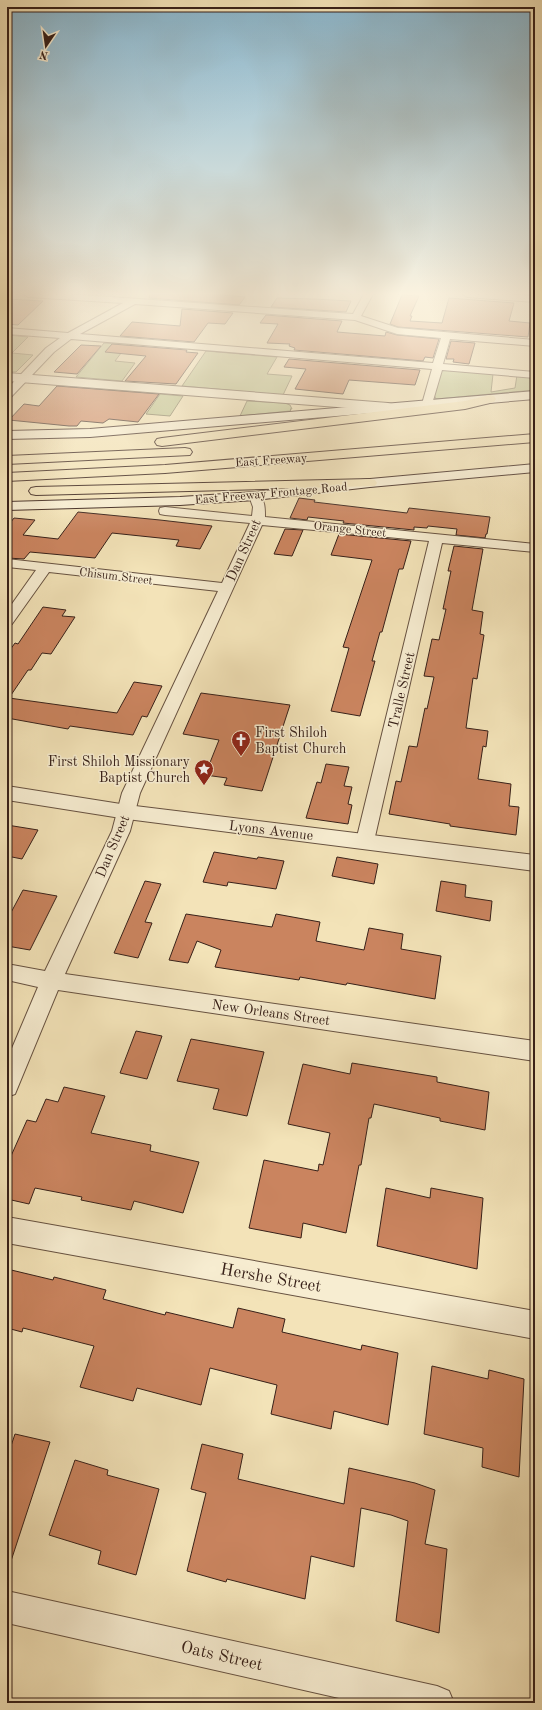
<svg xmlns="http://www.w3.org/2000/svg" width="542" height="1710" font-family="'Old Standard TT',serif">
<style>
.green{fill:#bdc38d;stroke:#7a7253}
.building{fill:#ca845f;stroke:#382119}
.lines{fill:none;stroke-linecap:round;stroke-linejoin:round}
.minor-casing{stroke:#675241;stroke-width:2}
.tertiary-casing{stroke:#675241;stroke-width:2}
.secondary-casing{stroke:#382119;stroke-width:2}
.motorway-casing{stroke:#382119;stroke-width:2}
.minor{fill:#f7edd1;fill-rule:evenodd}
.tertiary{fill:#f7edd1;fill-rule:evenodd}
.secondary{fill:#f7edd1;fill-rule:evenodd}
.motorway{fill:#f3e3b8;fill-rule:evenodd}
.labels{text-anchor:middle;stroke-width:3;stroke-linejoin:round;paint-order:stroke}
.far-street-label{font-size:12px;fill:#382119;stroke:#f7edd1}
.street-label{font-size:14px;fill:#382119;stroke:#f7edd1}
.poi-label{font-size:14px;fill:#382119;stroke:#f7edd1;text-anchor:start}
.near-street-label{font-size:17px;fill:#382119;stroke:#f7edd1}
</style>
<rect width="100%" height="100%" fill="#f3e3b8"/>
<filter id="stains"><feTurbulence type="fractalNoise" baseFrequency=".005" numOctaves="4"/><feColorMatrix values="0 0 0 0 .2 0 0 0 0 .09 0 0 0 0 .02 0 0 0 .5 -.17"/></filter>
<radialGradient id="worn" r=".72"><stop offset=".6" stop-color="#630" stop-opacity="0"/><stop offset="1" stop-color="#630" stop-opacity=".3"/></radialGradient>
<g class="green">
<path d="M8,335L28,337L12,353L33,355L16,372H7V358L11,354L7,353Z"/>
<path d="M104,343L128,344L115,361L135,363L122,381L76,377Z"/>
<path d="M206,351L277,357L267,374L292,376L283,395L182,386Z"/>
<path d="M441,370L493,374L491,392L515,388L517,375L535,377V390L436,399L434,395Z"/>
<path d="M160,394L183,396L170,416L146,414Z"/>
<path d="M247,401L285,403L290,405L292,409H290L291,410L290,411L240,416Z"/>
</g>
<g class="building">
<path d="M150,294H210L245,297L239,305L149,298Z"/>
<path d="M402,295L419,296L410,316H412L410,321L442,323L449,298L514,303L509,321L530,323L528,337L398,327L390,324Z"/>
<path d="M277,298L314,299L351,301L346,312L271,307Z"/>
<path d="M7,299L43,301L18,325L7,324Z"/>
<path d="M182,309L233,313L225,324L208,323L194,342L120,336L132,322L180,326Z"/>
<path d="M266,315L342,321L337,332L385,336L386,332L397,335L439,339L433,358L425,357L423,361L294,350L295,348L289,346L290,344L267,343L278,324L260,323Z"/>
<path d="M451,341L475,343L469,364L453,362L454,359H446Z"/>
<path d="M112,344L187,350L186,352L198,353L176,384L125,381L146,356L105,352Z"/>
<path d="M81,345L101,346L77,374L54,372Z"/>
<path d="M289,359L420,370L415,385L349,380L343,394L295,389L306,369L284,367Z"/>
<path d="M57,386L159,394L138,422L109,419L103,423L81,421L77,426H69L9,420L24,404L39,406Z"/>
<path d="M299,498L315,500L314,502L407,513L409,508L490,517L487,534H486L485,538L456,535L457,529L428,526L427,528L414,527V530L343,523L344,521L308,517L307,520L290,518Z"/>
<path d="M78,512L160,520L212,526L200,549L176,546L179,540L112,533L95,558L30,552L24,559L7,558V527L14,518L35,520L23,535L58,539Z"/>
<path d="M285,529L303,530L292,556L274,554Z"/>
<path d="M339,534L411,541L403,569H399L382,632H380L372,661H375L360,716L331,711L349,648L343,647L372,560L331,555Z"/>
<path d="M454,546L483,549L472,610L483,612L480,634L484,635L477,679L473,678L466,728L488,731L486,747L483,746L478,779L511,784L509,806L519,807L516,835L450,826V824L389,814L396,781L401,782L409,746L417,747L425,708L427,709L434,677L424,676L432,639L439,640L446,609H443L451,571H448Z"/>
<path d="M43,607L66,610L62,616L75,617L51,654L42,653L31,670H28L9,698L117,713L134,682L162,686L147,717L142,716L133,735L70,726L68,729L7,718V654L15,643L18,644Z"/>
<path d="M201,693L290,705L262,791L224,785L227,778L205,775L219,740L183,734Z"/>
<path d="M326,764L349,767L344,786L352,787L348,804L352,805L348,824L306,818L317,782L321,783Z"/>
<path d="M7,825L38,830L22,859L7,856Z"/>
<path d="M214,852L257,859L258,857L284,861L276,889L228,882L227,886L203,882Z"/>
<path d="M337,857L378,864L374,884L332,876Z"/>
<path d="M145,881L161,884L145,922L152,923L138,958L114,953Z"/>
<path d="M441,881L466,885L465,897L492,901L490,921L436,911Z"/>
<path d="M23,890L57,896L30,950L7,946V920Z"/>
<path d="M186,914L272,927L276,914L320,922L316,941L364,950L369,928L403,934L401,949L441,956L435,999L347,983L346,985L300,977L299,980L215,967L221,950L197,941L188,963L169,960Z"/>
<path d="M136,1031L162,1036L147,1079L120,1073Z"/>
<path d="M191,1039L264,1052L247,1116L213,1109L219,1089L177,1081Z"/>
<path d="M352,1063L437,1077V1082L489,1092L485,1130L440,1121V1118L374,1104L371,1118H369L361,1165H359L346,1233L303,1223L301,1238L249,1228L264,1160L318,1171L319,1164L323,1165L330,1133L288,1124L303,1064L350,1074Z"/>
<path d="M64,1087L105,1096L91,1133L151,1145L150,1151L199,1162L183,1213L134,1201L131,1210L81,1200L82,1197L35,1188L29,1204L7,1199V1165L27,1120L36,1122L46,1099L58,1102Z"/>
<path d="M386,1188L430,1198L431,1188L483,1198L477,1269L377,1246Z"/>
<path d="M7,1269L53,1280L54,1277L106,1290L103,1299L165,1315L166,1312L233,1328L238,1308L285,1319L282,1332L361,1350L362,1345L398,1353L388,1425L334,1411L331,1429L271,1414L277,1385L210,1368L201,1405L137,1388L133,1401L80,1387L94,1346L23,1328L22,1332L7,1328Z"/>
<path d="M432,1366L488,1379L489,1370L524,1379L519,1477L482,1467L483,1448L424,1434Z"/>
<path d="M15,1434L50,1442L10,1564H7V1458Z"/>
<path d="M202,1444L243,1454L238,1479L344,1504L349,1468L415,1483L435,1490L425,1544L447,1549L439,1633L396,1621L408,1521L391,1515L361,1508L354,1567L311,1556L305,1599L227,1579L226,1582L187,1571L206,1493L191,1489Z"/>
<path d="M75,1460L108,1470L107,1475L159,1489L136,1575L98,1564L101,1551L49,1535Z"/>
</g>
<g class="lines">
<g class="minor-casing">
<g id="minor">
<path d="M24,294H68L353,314L364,294H373L361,316L398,328L535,340V346L450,339L443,364L535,372V378L442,370L432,404L427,407L422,404L432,369L71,339L54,352L11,397L7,398V389L46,348L60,338L7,334V328L68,333L123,303L28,297ZM135,304L355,320L397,334L441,338L433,363L80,334Z"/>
<path d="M463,294H505L535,296V302L467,297Z"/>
<path d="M255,492L259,493C265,501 265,508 265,517L535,544V552L442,543L374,841L372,846L365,848L358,846L356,841L429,541L262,525L140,793L130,831L65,974L535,1041V1061L58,990L15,1094L7,1097V1060L38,987L7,980V964L45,971L112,831L122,793L218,591L49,572L12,624L7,625V611L36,570L7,567V559L222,583L250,523L165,515L160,514L159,511L160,508L165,507L252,516L253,507L249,496L251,493Z"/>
<path d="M7,1217L535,1311V1339L7,1243Z"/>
<path d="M7,1591L437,1686L449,1691L454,1703H361L7,1623Z"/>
</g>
</g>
<g class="tertiary-casing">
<g id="tertiary">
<path d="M7,373L388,403L392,404L394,407L392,410L388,411L7,381Z"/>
<path d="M7,786L127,805L535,855V871L127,819L7,800Z"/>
</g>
</g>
<g class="secondary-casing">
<g id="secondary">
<path d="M535,391V399L90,437L7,439V431L90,429Z"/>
<path d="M535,464V472L370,487L255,500L180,505L7,510V502L180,497L255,492L370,479Z"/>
</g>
</g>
<g class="motorway-casing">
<g id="motorway">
<path d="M490,395L494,396L496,399L494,402L465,409L162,446L157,445L155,442L157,439L162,438L465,401Z"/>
<path d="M535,434V442L165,473L7,481V473L165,465Z"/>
<path d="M185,448L190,449L192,452L190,455L7,464V456Z"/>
<path d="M370,479L375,480L377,483L375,486L36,495L31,494L29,491L31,488L36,487Z"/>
</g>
</g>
<use href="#minor" class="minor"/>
<use href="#tertiary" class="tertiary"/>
<use href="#secondary" class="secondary"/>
<use href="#motorway" class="motorway"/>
</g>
<linearGradient id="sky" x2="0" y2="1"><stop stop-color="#89b8d1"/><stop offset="0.55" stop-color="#faf2df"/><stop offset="1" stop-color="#faf2df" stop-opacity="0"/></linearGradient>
<rect width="542" height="534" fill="url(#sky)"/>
<defs>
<g id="church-pin" transform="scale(1)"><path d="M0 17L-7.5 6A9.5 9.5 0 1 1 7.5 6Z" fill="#8f2418" stroke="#f7edd1"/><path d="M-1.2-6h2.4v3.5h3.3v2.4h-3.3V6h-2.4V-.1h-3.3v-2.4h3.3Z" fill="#fff"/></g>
<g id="sight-pin" transform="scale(1)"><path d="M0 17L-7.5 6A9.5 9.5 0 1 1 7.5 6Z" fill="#8f2418" stroke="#f7edd1"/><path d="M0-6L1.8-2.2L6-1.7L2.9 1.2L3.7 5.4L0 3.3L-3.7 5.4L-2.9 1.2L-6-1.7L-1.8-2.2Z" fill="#fff"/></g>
</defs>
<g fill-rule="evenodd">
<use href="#church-pin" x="241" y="740"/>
<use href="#sight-pin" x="204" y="769"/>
</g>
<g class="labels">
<g class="far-street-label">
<text transform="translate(271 460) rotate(-4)" y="4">East Freeway</text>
<text transform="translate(271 493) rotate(-5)" y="4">East Freeway Frontage Road</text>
<text transform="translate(350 529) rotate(6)" y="4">Orange Street</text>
<text transform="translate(116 576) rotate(7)" y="4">Chisum Street</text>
</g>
<g class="street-label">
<text transform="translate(243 550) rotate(-66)" y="5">Dan Street</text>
<text transform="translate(401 690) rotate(-77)" y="5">Tralle Street</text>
<text transform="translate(271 830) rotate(7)" y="5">Lyons Avenue</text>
<text transform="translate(112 846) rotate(-67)" y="5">Dan Street</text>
<text transform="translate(271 1012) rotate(8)" y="5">New Orleans Street</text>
</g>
<g class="poi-label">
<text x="255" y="737">First Shiloh<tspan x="255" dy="16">Baptist Church</tspan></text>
<text x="190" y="766" text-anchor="end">First Shiloh Missionary<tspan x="190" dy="16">Baptist Church</tspan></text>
</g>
<g class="near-street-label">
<text transform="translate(271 1277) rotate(10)" y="6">Hershe Street</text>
<text transform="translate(222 1655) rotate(13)" y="6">Oats Street</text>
</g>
</g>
<rect width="542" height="1710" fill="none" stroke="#f3e3b8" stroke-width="24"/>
<rect x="8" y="8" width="526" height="1694" fill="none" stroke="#382119" stroke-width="2"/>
<rect x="12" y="12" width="518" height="1686" fill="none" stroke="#382119"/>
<g transform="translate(46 46) rotate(193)" stroke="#f7edd1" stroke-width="3" paint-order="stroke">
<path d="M0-3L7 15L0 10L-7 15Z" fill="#382119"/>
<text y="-6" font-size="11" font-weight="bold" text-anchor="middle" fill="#382119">N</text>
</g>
<rect width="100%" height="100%" filter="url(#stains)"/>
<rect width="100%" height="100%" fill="url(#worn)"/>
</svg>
